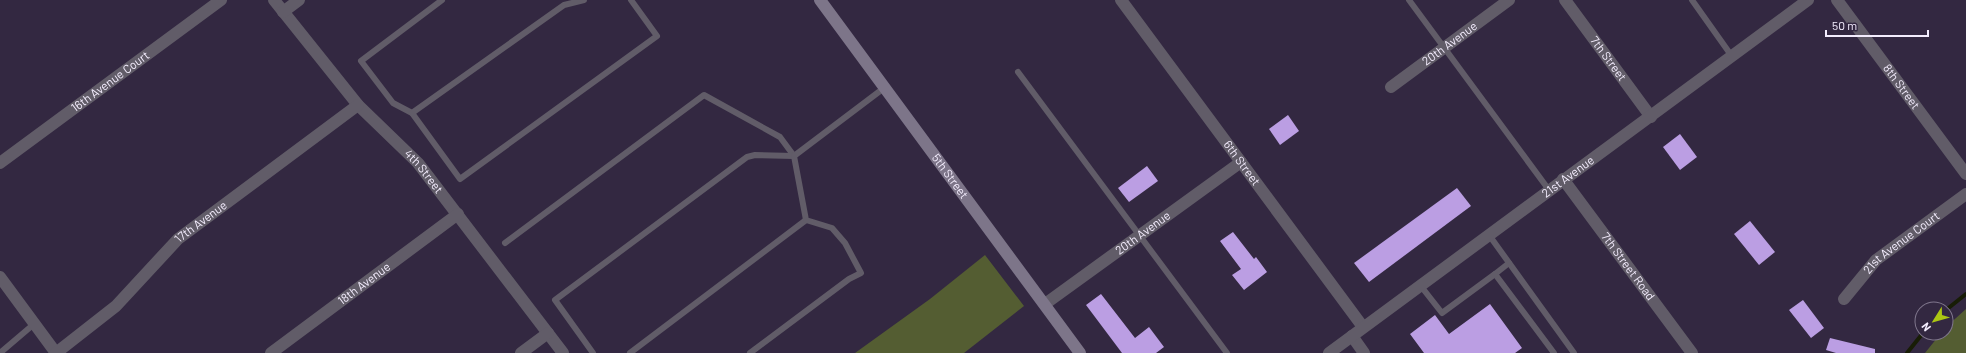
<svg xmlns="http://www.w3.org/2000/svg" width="1966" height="353" font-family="Barlow,sans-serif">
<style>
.green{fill:#545d32}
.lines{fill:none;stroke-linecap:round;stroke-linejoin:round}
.stream{stroke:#181d06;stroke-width:4}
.building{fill:#bb9ee3}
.lane{stroke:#615c68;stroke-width:6}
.street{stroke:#615c68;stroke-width:12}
.secondary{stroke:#7d7589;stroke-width:12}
.labels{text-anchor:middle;stroke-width:4;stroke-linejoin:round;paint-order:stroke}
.street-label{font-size:12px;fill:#f4edfe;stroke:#332841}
</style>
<rect width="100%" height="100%" fill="#332841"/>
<g class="green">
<path d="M985,255L1024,306L964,353H855L930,299Z"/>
<path d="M1966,309V353H1925L1941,333H1946V327Z"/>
</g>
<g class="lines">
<g class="stream">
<path d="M1946,310L1966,294"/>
<path d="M1907,353L1923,333"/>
</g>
</g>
<g class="building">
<path d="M1288,115L1299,131L1280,145L1269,129Z"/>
<path d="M1680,134L1697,157L1680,170L1663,147Z"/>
<path d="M1147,166L1158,181L1129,202L1118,188Z"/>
<path d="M1457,188L1471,206L1369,282L1354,263Z"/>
<path d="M1750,221L1775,252L1759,265L1734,234Z"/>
<path d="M1233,232L1254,259L1256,257L1267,272L1244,290L1232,275L1241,269L1220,241Z"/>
<path d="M1101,294L1135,338L1149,327L1164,347L1156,353H1122L1086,305Z"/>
<path d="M1803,300L1824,328L1811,338L1789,310Z"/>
<path d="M1490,304L1522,348L1515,353H1424L1410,334L1435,315L1449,334Z"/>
<path d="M1830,338L1875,349V353H1836L1826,350Z"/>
</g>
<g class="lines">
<g class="lane">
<path d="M442,0L361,61L393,103L412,113L460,179L657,36L631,0"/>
<path d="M1409,0L1549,190"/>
<path d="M1692,0L1731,55"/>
<path d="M1018,72L1227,353"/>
<path d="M412,113L564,5L584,0"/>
<path d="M1489,235L1574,353"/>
<path d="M505,243L704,95L780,137L794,156"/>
<path d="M1509,263L1495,274L1554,353"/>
<path d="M1420,285L1442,313L1495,274"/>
<path d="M0,353L34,324"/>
<path d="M593,353L555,300L747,157L755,155L794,156"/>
<path d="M630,353L806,220"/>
<path d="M750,353L849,279L861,273L845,243L832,228L806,220L794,156L884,88"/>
</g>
<g class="street">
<path id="s1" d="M274,0L358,105L418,163L563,353"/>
<path id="s2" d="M1121,0L1363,327"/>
<path id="s3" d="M1565,0L1651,117"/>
<path id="s4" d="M1837,0L1966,174"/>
<path d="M283,12L299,0"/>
<path id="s5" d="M1391,87L1509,0"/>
<path id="s6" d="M0,163L221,0"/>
<path id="s7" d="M1563,179L1692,353"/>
<path d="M0,277L56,353"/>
<path id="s8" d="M1844,299L1876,260L1966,194"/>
<path id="s9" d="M1045,304L1241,162"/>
<path d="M1352,336L1364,353"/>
<path id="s10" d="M56,353L116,306L178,239L358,105"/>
<path id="s11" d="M271,353L458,214"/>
<path d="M521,353L548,333"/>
<path id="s12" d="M1329,353L1808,0"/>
</g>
<path class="secondary" id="s13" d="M820,0L1080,353"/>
</g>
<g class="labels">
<g class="street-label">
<text dy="4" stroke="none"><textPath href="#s5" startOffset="73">20th Avenue</textPath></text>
<text dy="4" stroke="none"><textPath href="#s3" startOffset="73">7th Street</textPath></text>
<text dy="4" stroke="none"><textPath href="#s6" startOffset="137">16th Avenue Court</textPath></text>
<text dy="4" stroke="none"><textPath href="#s4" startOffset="108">8th Street</textPath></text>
<text dy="4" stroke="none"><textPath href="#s2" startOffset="203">6th Street</textPath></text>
<text dy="4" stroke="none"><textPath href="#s1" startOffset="228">4th Street</textPath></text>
<text dy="4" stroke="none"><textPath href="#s12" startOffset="297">21st Avenue</textPath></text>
<text dy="4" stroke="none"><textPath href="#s13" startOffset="219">5th Street</textPath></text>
<text dy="4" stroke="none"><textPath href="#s10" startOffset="196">17th Avenue</textPath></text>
<text dy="4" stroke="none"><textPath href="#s9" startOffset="121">20th Avenue</textPath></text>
<text dy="4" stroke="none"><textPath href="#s8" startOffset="81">21st Avenue Court</textPath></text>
<text dy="4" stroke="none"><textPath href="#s7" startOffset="109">7th Street Road</textPath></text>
<text dy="4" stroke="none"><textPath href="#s11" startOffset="116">18th Avenue</textPath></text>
</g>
</g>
<g transform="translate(1934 321) rotate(233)"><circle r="19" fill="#332841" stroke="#80778d"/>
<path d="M0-3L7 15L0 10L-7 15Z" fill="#acc613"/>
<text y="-6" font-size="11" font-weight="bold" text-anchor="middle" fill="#f4edfe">N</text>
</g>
<path d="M1826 30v6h102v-6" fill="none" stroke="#f4edfe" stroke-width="2"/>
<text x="1832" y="30" font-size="12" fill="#f4edfe" stroke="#332841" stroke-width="3" paint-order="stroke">50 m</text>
</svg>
